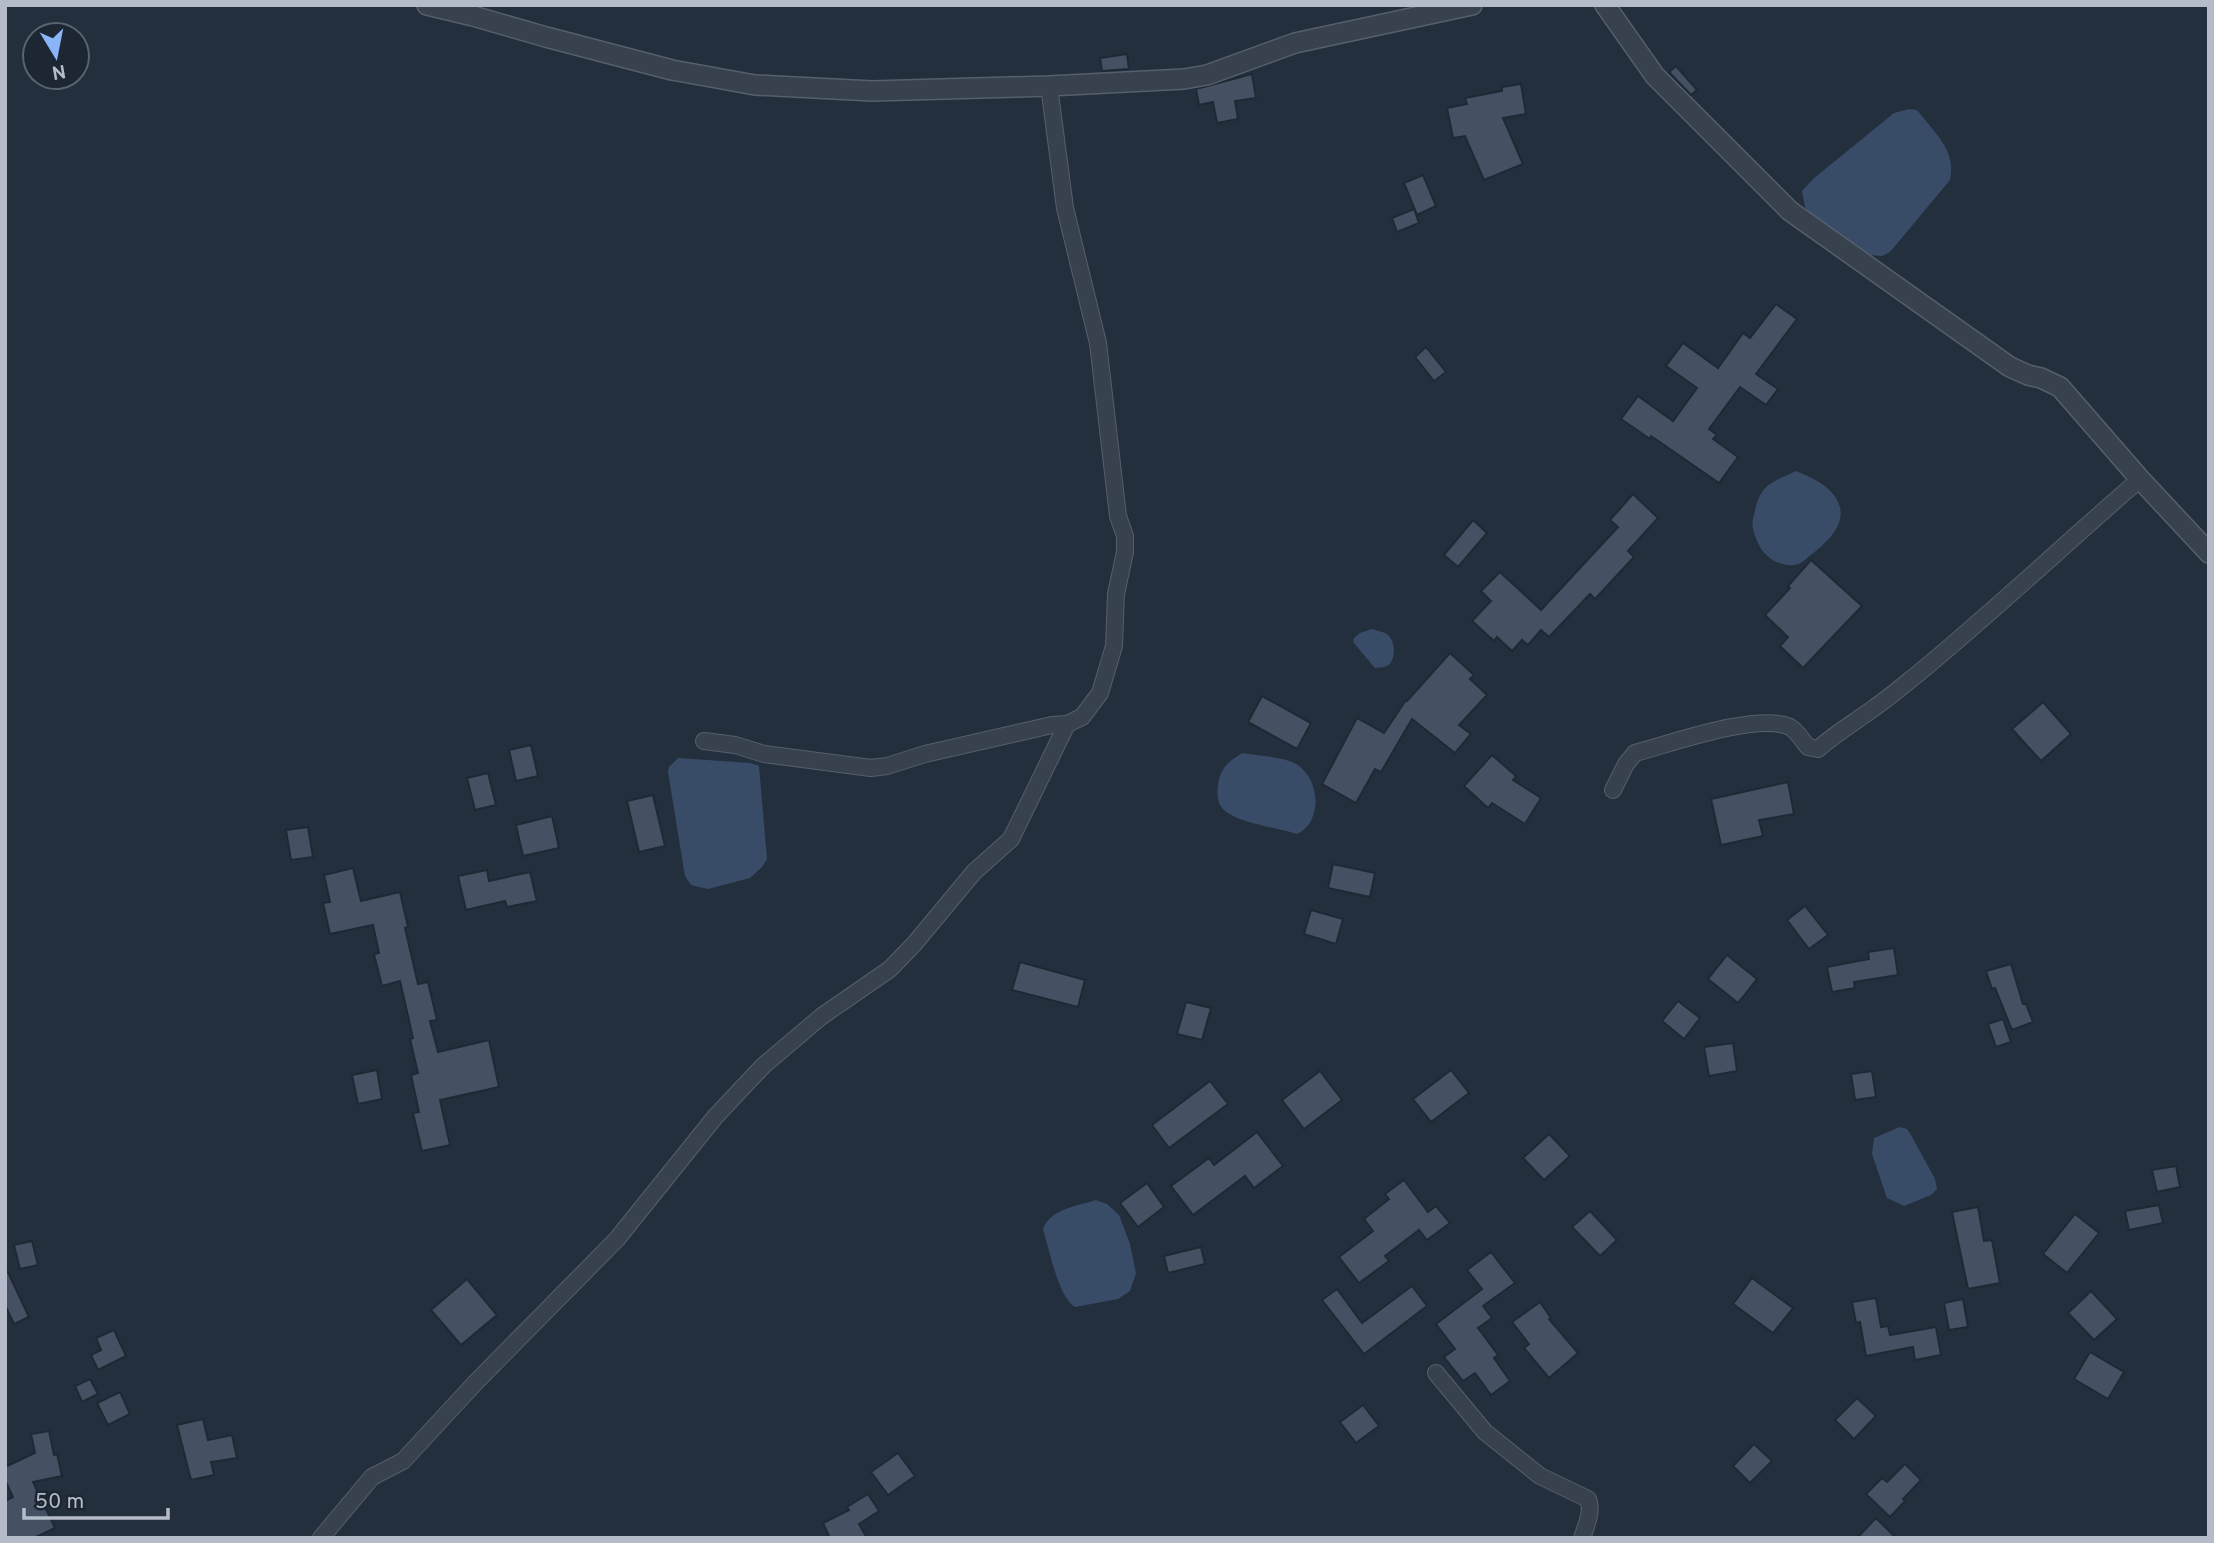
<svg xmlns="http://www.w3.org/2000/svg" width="2214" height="1543" font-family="Overpass,sans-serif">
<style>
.water{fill:#394c67}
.building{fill:#455162;stroke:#1f2835;stroke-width:2}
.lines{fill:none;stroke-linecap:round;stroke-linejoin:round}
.minor-casing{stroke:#565f6c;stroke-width:18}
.tertiary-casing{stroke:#565f6c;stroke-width:22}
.minor{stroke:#38414e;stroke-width:16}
.tertiary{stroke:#38414e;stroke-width:19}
</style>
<rect width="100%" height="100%" fill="#242f3e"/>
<g class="water">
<path d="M1909,109L1917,110C1934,132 1957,151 1950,180L1890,252L1882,256L1868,255L1816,221L1805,207L1802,191L1813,179L1894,113Z"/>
<path d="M1796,471C1811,477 1831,486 1838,502C1849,525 1823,546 1807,558C1807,559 1799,564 1799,564C1783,569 1765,558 1759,545C1755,536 1751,528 1753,519C1760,485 1766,485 1796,471Z"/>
<path d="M1372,629C1377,631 1385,632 1388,635C1396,642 1396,661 1387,666C1383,668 1379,667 1375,668L1353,642L1354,638L1360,633Z"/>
<path d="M1243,753C1258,756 1277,756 1292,762C1309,769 1318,791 1315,808C1312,821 1309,828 1297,834C1277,827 1239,824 1224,810C1217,804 1217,794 1218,785C1220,769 1228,761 1243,753Z"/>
<path d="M678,758L750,763L759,766L767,859L762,867L750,878L708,889L691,885L685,876L668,772L669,767Z"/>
<path d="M1900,1127L1907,1129L1911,1135L1935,1179L1937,1189L1931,1195L1904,1206L1887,1198L1872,1154L1874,1138Z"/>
<path d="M1096,1200L1107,1204L1119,1215L1130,1244L1136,1273L1130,1291L1118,1299L1075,1307C1058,1297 1049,1248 1043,1229C1050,1209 1078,1206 1096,1200Z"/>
</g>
<g class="building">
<path d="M1127,54L1129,69L1102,71L1100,58Z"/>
<path d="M1676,66L1697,90L1691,95L1669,72Z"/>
<path d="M1252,74L1256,98L1235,101L1238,119L1217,123L1213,102L1199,105L1196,89Z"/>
<path d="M1521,84L1526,114L1503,118L1523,164L1484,180L1465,136L1453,138L1447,108L1467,104L1465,98L1502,91V87Z"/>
<path d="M1423,175L1436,206L1417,215L1404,183Z"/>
<path d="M1414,209L1419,223L1397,232L1392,218Z"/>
<path d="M1776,304L1797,319L1756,374L1778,389L1766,405L1740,387L1709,429L1717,435L1713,439L1738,457L1719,483L1651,436L1650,439L1621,419L1638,396L1673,421L1697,388L1666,366L1683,343L1718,368L1743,333L1750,338Z"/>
<path d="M1426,347L1446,372L1434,381L1415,357Z"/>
<path d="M1633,494L1658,518L1628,551L1634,557L1595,599L1590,594L1549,637L1541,630L1528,645L1522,640L1512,651L1497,637L1494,641L1472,621L1491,601L1481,591L1500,572L1541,610L1618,527L1610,520Z"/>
<path d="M1473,520L1487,533L1458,567L1444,555Z"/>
<path d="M1811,560L1862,606L1803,668L1780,646L1788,637L1765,615L1790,588L1788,586Z"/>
<path d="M1450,653L1474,675L1470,679L1487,695L1459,725L1471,734L1455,753L1412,719L1381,772L1375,769L1356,803L1322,784L1357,718L1384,733L1406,700L1407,701Z"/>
<path d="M1262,696L1311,723L1297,749L1248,722Z"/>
<path d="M2043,702L2071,734L2041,761L2012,729Z"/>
<path d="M531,745L538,776L516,781L509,750Z"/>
<path d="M1492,755L1516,776L1513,780L1541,798L1525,824L1492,803L1488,808L1464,786Z"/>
<path d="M488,773L496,805L475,810L467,778Z"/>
<path d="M1788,782L1794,814L1759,820L1763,836L1721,845L1711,799Z"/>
<path d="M653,795L665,846L639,852L627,801Z"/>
<path d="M552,816L559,848L523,856L516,825Z"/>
<path d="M308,827L313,857L291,860L286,830Z"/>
<path d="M1333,864L1375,873L1370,897L1328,888Z"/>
<path d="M353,868L361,901L400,892L408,927L405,928L418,984L428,982L437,1020L430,1021L438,1052L489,1040L499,1087L440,1100L450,1145L422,1151L413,1113L419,1112L411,1075L418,1073L410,1039L413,1038L400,981L382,986L374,954L379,953L373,925L330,934L323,903L330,902L324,875Z"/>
<path d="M487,870L489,881L530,872L537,901L507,907L505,901L466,910L458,876Z"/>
<path d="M1805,906L1828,935L1809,949L1787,920Z"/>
<path d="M1311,910L1343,919L1336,944L1304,934Z"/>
<path d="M1894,948L1898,975L1854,982L1855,988L1832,992L1827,967L1869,959L1868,952Z"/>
<path d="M1727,955L1757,979L1738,1003L1708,979Z"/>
<path d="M1020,962L1085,980L1078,1007L1012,990Z"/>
<path d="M2011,964L2023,1004H2026L2033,1022L2012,1030L1995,988L1992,989L1986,971Z"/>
<path d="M1678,1001L1700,1018L1684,1039L1662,1021Z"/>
<path d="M1186,1002L1211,1008L1202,1040L1177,1034Z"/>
<path d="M2003,1019L2011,1042L1996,1047L1988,1024Z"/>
<path d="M1733,1043L1737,1071L1709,1076L1704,1047Z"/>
<path d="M377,1070L382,1099L358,1104L352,1075Z"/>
<path d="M1451,1070L1469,1093L1431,1122L1413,1099Z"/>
<path d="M1320,1071L1342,1100L1304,1129L1282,1100Z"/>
<path d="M1872,1071L1876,1097L1855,1100L1851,1074Z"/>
<path d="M1210,1081L1228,1104L1169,1148L1152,1125Z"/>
<path d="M1257,1132L1283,1166L1254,1188L1245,1176L1193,1215L1171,1186L1209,1158L1214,1165Z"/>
<path d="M1549,1134L1570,1156L1544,1180L1523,1158Z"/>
<path d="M2176,1166L2180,1187L2157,1192L2152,1170Z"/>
<path d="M1404,1180L1428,1212L1436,1206L1450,1223L1427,1240L1419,1230L1385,1256L1389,1261L1359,1283L1339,1257L1373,1231L1364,1219L1389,1199L1385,1194Z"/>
<path d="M1147,1183L1164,1207L1138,1227L1120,1203Z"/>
<path d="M2159,1205L2163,1223L2129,1230L2125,1211Z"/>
<path d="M1978,1207L1984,1241L1992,1240L2000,1283L1968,1289L1952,1212Z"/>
<path d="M1590,1211L1617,1240L1600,1256L1572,1227Z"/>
<path d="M2075,1214L2099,1233L2067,1273L2043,1254Z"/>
<path d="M32,1241L38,1265L20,1269L14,1245Z"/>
<path d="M1201,1247L1205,1264L1168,1273L1164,1256Z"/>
<path d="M1491,1252L1515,1283L1483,1306L1492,1318L1478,1328L1498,1355L1494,1358L1510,1381L1491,1395L1475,1373L1463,1381L1444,1357L1455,1349L1436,1324L1482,1289L1467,1270Z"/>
<path d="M5,1266L29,1317L14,1324L5,1305Z"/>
<path d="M1752,1278L1793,1308L1773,1333L1733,1304Z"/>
<path d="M467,1279L497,1315L461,1345L431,1310Z"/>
<path d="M1412,1286L1427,1306L1364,1354L1322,1300L1337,1289L1362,1323Z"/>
<path d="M2091,1291L2117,1319L2094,1340L2068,1313Z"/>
<path d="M1876,1298L1881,1327L1888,1326L1890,1335L1936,1327L1941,1355L1915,1360L1913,1347L1866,1356L1860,1322L1856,1323L1852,1302Z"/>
<path d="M1963,1299L1968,1327L1949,1330L1944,1303Z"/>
<path d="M1540,1302L1551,1318L1549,1319L1578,1353L1549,1378L1524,1348L1529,1344L1512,1322Z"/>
<path d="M114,1330L126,1356L98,1370L91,1355L101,1350L96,1338Z"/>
<path d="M2090,1352L2124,1372L2108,1399L2074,1379Z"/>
<path d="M90,1379L98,1394L82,1402L75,1386Z"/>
<path d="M120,1392L130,1414L108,1425L97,1403Z"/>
<path d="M1857,1398L1876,1416L1854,1439L1835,1420Z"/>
<path d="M1363,1405L1379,1426L1356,1443L1340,1422Z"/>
<path d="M203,1419L208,1440L232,1435L237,1458L211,1462L214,1475L191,1480L177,1425Z"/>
<path d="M49,1431L54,1455L57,1454L62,1476L33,1482L55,1528L34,1538H5V1501L13,1497L5,1480V1467L35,1453L31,1434Z"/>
<path d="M1754,1444L1772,1461L1750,1483L1733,1466Z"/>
<path d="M898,1453L915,1476L888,1495L871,1472Z"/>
<path d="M1905,1464L1921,1480L1903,1499L1905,1501L1890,1517L1866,1494L1882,1478L1887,1482Z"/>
<path d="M868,1494L879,1511L859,1524L867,1538H830L823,1523L849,1510L847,1507Z"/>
<path d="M1876,1518L1896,1538H1857Z"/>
</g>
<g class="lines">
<g class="minor-casing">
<g id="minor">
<path d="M704,741L735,745L764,754L871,768L887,766L925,754L1052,725L1067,724L1082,717L1100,693L1114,646L1116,594L1125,552V536L1118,516L1098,343L1065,208L1049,86"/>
<path d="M1613,790L1626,764L1635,753C1670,744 1758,712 1790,727C1797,731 1803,741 1808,747L1818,749C1836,733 1855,722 1874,708C1890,697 1905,684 1920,672C1995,610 2066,543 2140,479"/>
<path d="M1436,1373L1485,1432L1540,1476L1588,1499C1593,1511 1586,1526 1582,1538"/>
<path d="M321,1538L372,1477L403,1461L476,1382L617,1239L715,1117L763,1066L822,1016L890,969L915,943L974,872L1011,839L1067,724"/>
</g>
</g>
<g class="tertiary-casing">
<g id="tertiary">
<path d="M427,5L473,16L546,37L672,70L755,85L872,91L1049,86L1184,79L1207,75L1295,43L1472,5"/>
<path d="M1605,5L1655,76L1790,211L2010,367L2028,375L2041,378L2060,387L2140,479L2209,553"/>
</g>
</g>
<use href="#minor" class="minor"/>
<use href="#tertiary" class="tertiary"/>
</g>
<rect width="2214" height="1543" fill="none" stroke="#b4bcc9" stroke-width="14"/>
<g transform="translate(56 56) rotate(170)"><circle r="33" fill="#1d2633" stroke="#59626f" stroke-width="2"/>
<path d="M0-5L12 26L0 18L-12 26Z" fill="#8ab4f8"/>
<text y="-10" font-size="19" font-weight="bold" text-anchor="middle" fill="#b4bcc9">N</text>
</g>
<path d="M24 1508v10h144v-10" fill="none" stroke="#b4bcc9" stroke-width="3.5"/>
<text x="35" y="1508" font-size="21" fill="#b4bcc9" stroke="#1d2633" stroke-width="5" paint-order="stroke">50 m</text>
</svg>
